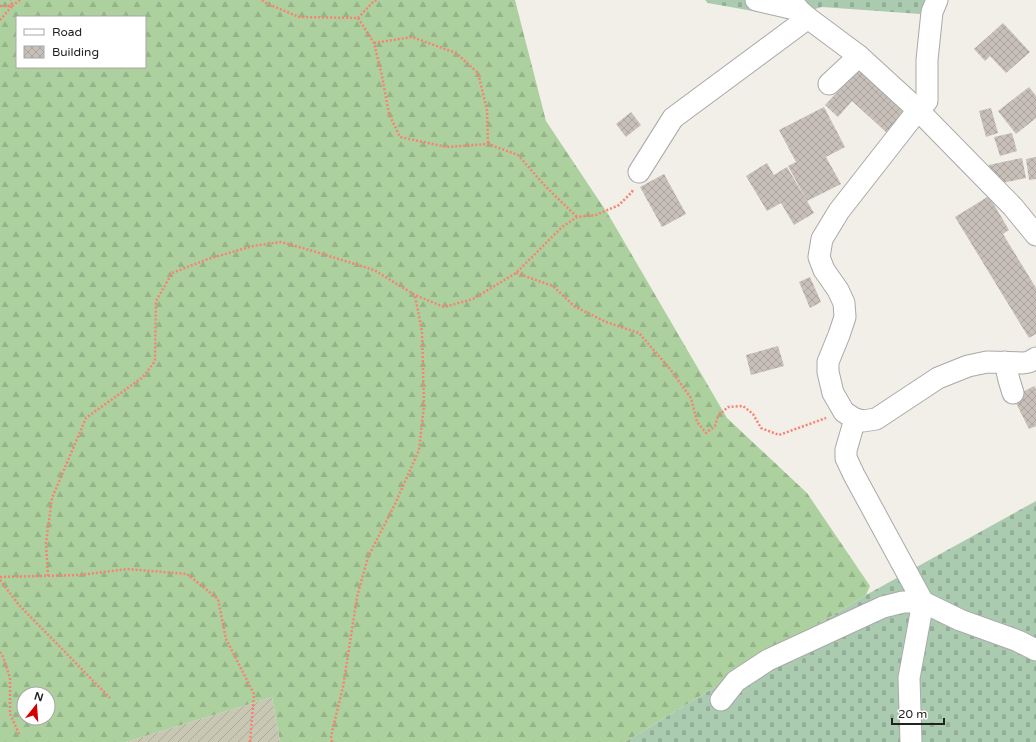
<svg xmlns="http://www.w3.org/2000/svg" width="1036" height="742" font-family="'Varela Round',sans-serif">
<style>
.construction{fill:url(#construction-furrows)}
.forest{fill:url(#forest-firs);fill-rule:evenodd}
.cemetery{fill:url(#cemetery-stones)}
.building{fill:url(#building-cross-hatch)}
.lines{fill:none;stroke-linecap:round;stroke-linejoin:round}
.minor-casing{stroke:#a9a9a9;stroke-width:23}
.path{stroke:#fa8072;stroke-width:2.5;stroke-dasharray:2 2;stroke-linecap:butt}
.minor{stroke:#fff;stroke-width:21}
</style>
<defs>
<pattern id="construction-furrows" width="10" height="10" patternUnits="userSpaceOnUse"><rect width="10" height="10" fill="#c7c7b4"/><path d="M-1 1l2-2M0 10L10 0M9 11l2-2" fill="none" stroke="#abab9a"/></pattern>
<pattern id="forest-firs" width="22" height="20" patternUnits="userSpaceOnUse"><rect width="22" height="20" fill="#add19e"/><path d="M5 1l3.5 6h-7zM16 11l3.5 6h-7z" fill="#95b388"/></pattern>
<pattern id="cemetery-stones" width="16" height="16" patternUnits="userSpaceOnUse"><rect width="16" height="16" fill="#aacbaf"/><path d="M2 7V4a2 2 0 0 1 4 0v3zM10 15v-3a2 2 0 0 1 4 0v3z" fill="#92ae96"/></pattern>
<pattern id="building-cross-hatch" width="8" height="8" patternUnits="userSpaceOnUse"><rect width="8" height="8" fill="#c7bfb8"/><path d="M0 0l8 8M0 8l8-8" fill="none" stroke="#aba49e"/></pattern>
</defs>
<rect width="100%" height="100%" fill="#f2efe9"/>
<path class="construction" d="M272,697L280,742H126Z"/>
<path class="forest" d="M0,0H515L546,121L608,214L727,418L807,493L870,586L866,595L625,742H280L272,697L126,742H0ZM17,17H145V67H17ZM24,694H48V718H24Z"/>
<g class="cemetery">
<path d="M705,0H929L920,14L822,7L787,17L708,3Z"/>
<path d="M1036,501V742H625L866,595Z"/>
</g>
<g class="building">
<path d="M1003,23L1030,52L1006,73L990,56L985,61L974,49Z"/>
<path d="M862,65L910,108L887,133L852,101L838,117L825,105Z"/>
<path d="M1029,87L1036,96V118L1016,134L998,111Z"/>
<path d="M824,107L845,147L826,157L841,184L807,201L788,166L796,162L779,130Z"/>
<path d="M991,108L998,133L986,137L979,111Z"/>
<path d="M631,112L641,125L626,137L616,124Z"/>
<path d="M1012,133L1017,151L1000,156L994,137Z"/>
<path d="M1036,157V179L1029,180L1026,159Z"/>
<path d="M1022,158L1026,178L992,185L989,165Z"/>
<path d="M767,163L774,175L787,167L814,213L794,225L781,203L767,211L746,176Z"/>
<path d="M664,174L686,214L662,227L640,187Z"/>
<path d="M989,196L1009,230L1003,234L1036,288V334L1029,338L955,217Z"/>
<path d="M810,277L821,302L810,308L799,282Z"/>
<path d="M778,346L784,366L751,375L746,355Z"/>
<path d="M1034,386L1036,389V426L1029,429L1013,397Z"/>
</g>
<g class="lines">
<g class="minor-casing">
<g id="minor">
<path d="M756,0L799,10"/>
<path d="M791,0L799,10L808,18L859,56L918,110L1013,207L1036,235"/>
<path d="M937,0L932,12L927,60V101L918,110L839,211L822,239L819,257L824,270L838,290L844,303L845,317L839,335L828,362V372L833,393L844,412L855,419L863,421L876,419L938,378L968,366L987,362L1023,363L1029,362L1036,358"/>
<path d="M829,84L859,56"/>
<path d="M639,172L673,118L808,18"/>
<path d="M1005,362L1009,380L1013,393"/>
<path d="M855,419L846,450V458L854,475L923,602L909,678L911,742"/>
<path d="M721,700L736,681L768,660L883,607L903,602H923L960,620L1018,641L1036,650"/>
</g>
</g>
<g class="path">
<path d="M262,0L266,3L299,17L358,18L374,43L382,76L389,114L400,137L447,147L488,144L518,155L546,187L577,217"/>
<path d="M0,6H12L20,0"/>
<path d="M358,18L374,1L377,0"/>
<path d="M0,20L12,6L11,0"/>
<path d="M374,43L412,37L456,53L478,73L487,110L488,144"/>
<path d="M516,273L553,286L574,306L606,322L639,333L670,369L691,398L697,422L706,433L715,426L718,416L728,407L743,406L753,414L761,428L779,435L826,418"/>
<path d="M48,576L46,543L52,498L86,418L143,377L155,361L156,301L172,273L208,259L253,246L281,242L313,251L374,270L415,295L444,307L473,299L516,273L562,227L577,217L596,215L619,205L632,192L633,189"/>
<path d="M0,577L79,575L127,569L187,574L218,599L226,639L254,694L250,742"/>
<path d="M0,580L19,605L110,698"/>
<path d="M0,652L3,657L10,678V714L20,736"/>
<path d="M332,742L331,736L343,687L357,597L368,557L395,504L419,450L424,405L422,331L415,296"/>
</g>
<use href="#minor" class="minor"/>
</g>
<rect x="16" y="16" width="130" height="52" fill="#ffffff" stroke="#a7a7a7"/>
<rect x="24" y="29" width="20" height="6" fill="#ffffff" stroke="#a7a7a7"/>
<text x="52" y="36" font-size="12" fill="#222222">Road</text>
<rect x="24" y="46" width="20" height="12" fill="url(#building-cross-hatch)" stroke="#a7a7a7"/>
<text x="52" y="56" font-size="12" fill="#222222">Building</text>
<g transform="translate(36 706) rotate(17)"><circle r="19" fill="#ffffff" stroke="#a7a7a7"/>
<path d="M0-3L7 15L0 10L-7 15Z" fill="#d40000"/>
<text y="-6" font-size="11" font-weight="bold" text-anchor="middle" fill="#222222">N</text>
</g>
<path d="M892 718v6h52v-6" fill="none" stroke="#222222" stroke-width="2"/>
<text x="898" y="718" font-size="12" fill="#222222" stroke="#ffffff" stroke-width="3" paint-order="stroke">20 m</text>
</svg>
